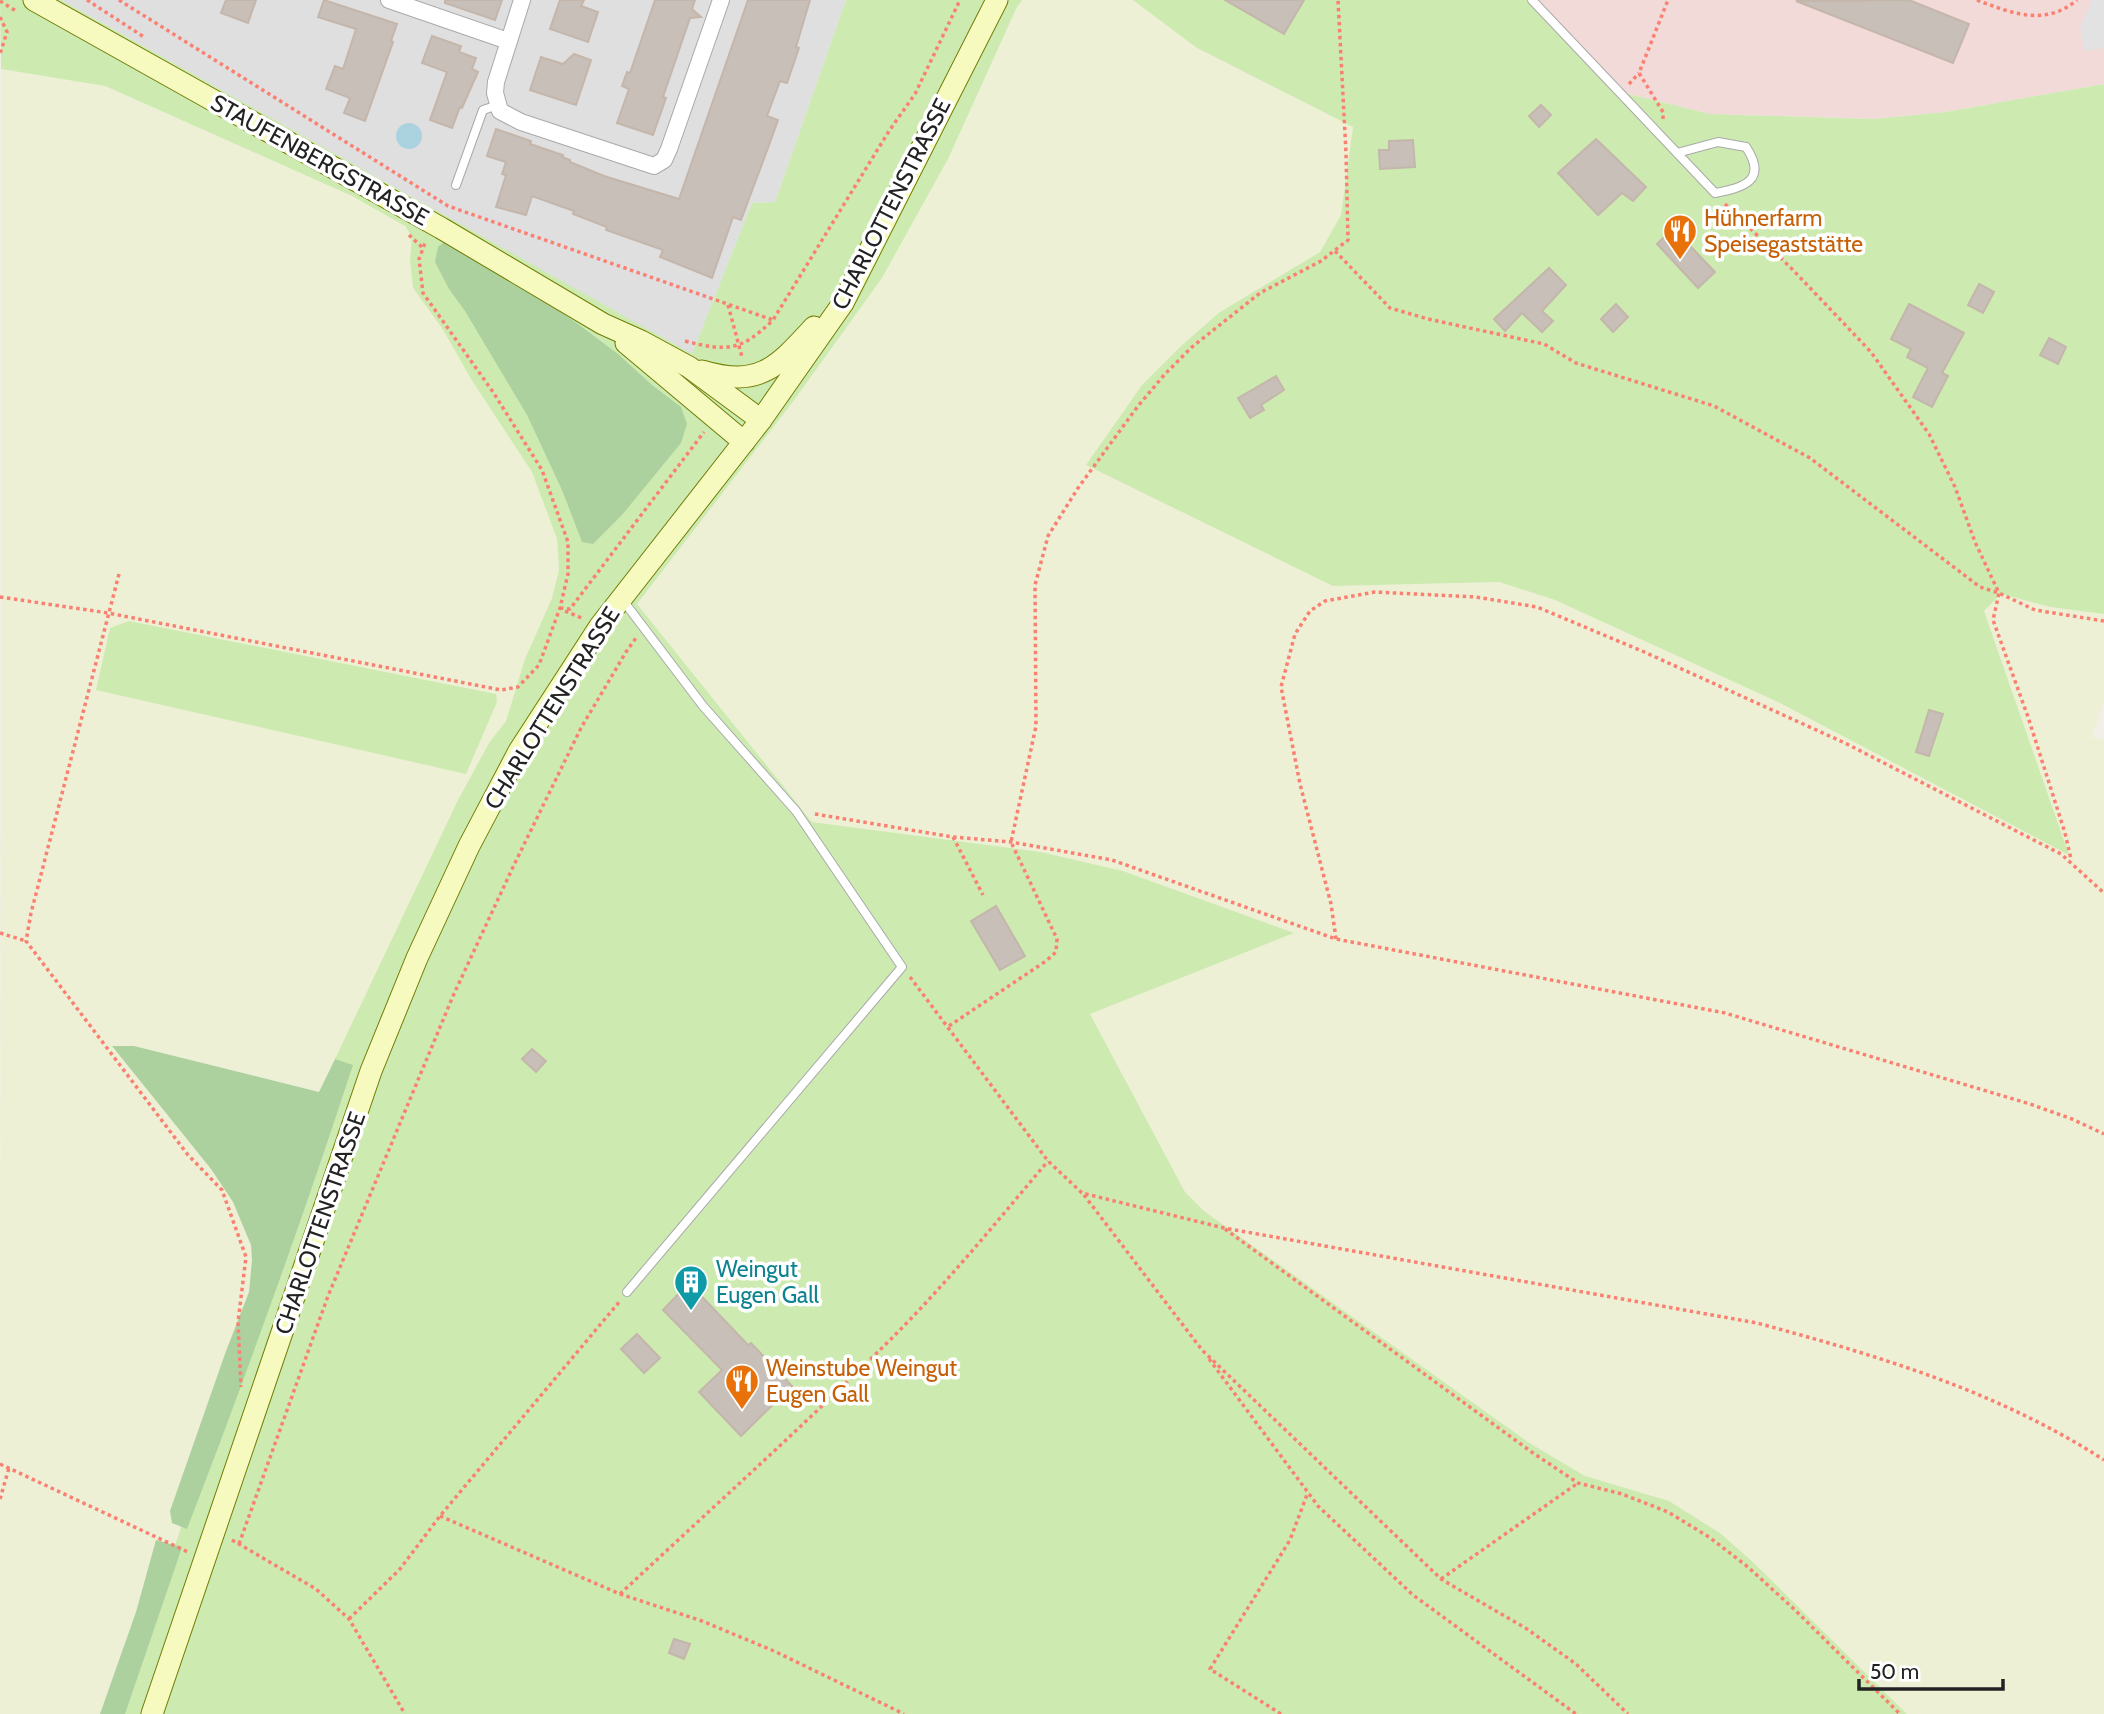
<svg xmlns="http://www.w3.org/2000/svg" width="2104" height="1714" font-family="Cabin,sans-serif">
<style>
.residential{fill:#e0dfdf}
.commercial{fill:#f2dad9}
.farmland{fill:#eef0d5}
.grass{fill:#cdebb0}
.forest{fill:#add19e}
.parking{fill:#e2e2e2}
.water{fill:#aad3df}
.building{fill:#c7bfb8;stroke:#c4b6ab;stroke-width:2}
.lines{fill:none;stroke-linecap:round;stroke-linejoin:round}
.lane-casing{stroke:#a9a9a9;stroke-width:10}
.street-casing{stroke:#a9a9a9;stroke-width:18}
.secondary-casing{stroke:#707d05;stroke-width:23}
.path{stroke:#fa8072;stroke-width:3.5;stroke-dasharray:3.5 3.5;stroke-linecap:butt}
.lane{stroke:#fff;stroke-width:8}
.street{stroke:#fff;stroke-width:16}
.secondary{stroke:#f7fabf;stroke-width:21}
.labels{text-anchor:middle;stroke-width:7;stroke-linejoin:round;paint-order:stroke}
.street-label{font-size:23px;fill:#222;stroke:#fff}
.food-label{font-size:23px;fill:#c56008;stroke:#fff;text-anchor:start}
.culture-label{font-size:23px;fill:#0d838f;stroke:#fff;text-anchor:start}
</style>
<rect width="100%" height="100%" fill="#f2efe9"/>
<path class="residential" d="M61,0H846L775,202L752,203L692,355Z"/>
<path class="commercial" d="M1535,0H2104V84L1945,112L1873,119L1710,114L1621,92Z"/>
<g class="farmland">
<path d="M1022,0H1133L1197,48L1353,127L1341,215L1320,252L1220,312L1182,345L1333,586L1499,582L1555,600L1780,703L2068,854L1984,611L2000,594L2050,607L2104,614V703L2092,737L2104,740V1714H1907L1754,1563L1720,1533L1669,1501L1585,1476L1528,1442L1204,1211L1185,1192L1090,1014L1293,933L1123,871L1041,852L812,822L637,604L795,399L882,278L948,159L1017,7Z"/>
<path d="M1,69L104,86L352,196L405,226L412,237L410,259L442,328L471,379L532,472L557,539L559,570L552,598L525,659L506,721L182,1522L116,1714H0Z"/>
</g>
<g class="grass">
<path d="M0,0H61L692,354L752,203L775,202L846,0H1022L1017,7L948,159L882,278L795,399L637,604L812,822L1041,852L1123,871L1294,933L1090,1014L1185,1192L1204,1211L1528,1442L1585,1476L1669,1501L1720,1533L1754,1563L1907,1714H163L223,1536L156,1714H116L343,1062L335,1059L458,800L489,743L506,721L525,659L552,598L559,570L557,539L532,472L471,379L442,328L413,288L410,259L412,237L405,226L352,196L105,86L1,69Z"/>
<path d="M1133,0H1535L1621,92L1710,114L1873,119L1945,112L2104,84V614L2050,607L2001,594L1984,611L2069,855L1780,703L1555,600L1499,582L1333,586L1086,465L1142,385L1182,345L1220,312L1320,252L1341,215L1353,127L1197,48Z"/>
<path d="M129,621L496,694L497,702L466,774L96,690L110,628Z"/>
</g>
<g class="forest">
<path d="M447,240L535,294L578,324L618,354L652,385L681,407L687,424L681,443L622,515L593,544L582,542L562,490L527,415L465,311L449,289L435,262L438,247Z"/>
<path d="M112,1046H134L319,1092L335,1059L353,1065C302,1221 246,1376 187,1529L172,1523L170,1511L226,1351L249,1292L252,1260L251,1245L233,1202L211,1169Z"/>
<path d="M156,1540L182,1547L175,1568L125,1714H100L136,1612Z"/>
</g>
<path class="parking" d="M2092,0H2104V48L2084,51L2080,28Z"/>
<circle class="water" cx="409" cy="136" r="13"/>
<g class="building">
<path d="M226,0H256L248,23L221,13Z"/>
<path d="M324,0L397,24L391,41L393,42L365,121L344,113L350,98L326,89L335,66L343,69L356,29L318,17Z"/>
<path d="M445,0H502L495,20L445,3Z"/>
<path d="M560,0H584L581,6L598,12L588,42L550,29Z"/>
<path d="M655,0H695L692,9L701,17L690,18L663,97L666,98L653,135L617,123L629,89L622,86L627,72L630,73Z"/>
<path d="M748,0H810L796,47L799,48L787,83L780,81L767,116L778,120L768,148L741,220L733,217L712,278L660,257L663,250L606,230L607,227L573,214L574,211L532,196L526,215L496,207L506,175L502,174L506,162L487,156L496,129L531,141L530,144L563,155L562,157L570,160V162L604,176L679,199Z"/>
<path d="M1225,0H1304L1284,34Z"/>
<path d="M1909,0L1969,24L1953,63L1796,1Z"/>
<path d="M432,36L461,46L459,52L476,58L472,69L478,72L462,108L460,107L452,128L430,120L447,72L422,63Z"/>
<path d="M574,54L591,60L576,105L530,90L541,57L563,64Z"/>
<path d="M1541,105L1551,115L1539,127L1529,116Z"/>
<path d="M1596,139L1646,187L1633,201L1622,193L1598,215L1558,173Z"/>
<path d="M1413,140L1415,167L1380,169L1379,150H1389V141Z"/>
<path d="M1673,228L1715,272L1698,288L1657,244Z"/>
<path d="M1549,268L1566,285L1542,311L1553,321L1542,332L1522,313L1505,331L1494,319Z"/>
<path d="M1979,284L1994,292L1983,313L1968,305Z"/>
<path d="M1616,304L1628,317L1613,332L1601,319Z"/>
<path d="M1909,304L1964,333L1942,373L1948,376L1932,407L1913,397L1928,368L1907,357L1911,349L1891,339Z"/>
<path d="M2049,338L2066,347L2058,364L2040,355Z"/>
<path d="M1276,376L1284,390L1261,405L1264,410L1250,418L1238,398Z"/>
<path d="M1929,710L1943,714L1929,756L1916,752Z"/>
<path d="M996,906L1025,956L1000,970L971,921Z"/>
<path d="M532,1049L546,1061L536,1072L522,1059Z"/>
<path d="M689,1283L748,1345L751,1343L792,1386L741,1436L699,1392L722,1370L663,1310Z"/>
<path d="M637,1334L660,1358L644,1373L621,1349Z"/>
<path d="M674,1639L690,1644L684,1659L669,1653Z"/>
</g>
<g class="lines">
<g class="lane-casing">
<g id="lane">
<path d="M1532,0L1715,193C1744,188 1768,180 1746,147L1718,142L1677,153"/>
<path d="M456,185L483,110L498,105"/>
<path d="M622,599L703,706L796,811L902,967L627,1292"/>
</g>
</g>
<g class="street-casing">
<g id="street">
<path d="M389,0L508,41"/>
<path d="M522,0L496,82L495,93L500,111L521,122L654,166L664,160L669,149L721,0"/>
</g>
</g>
<g class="secondary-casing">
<g id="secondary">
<path d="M34,0L441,228L603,324L641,341L689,367L761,420"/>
<path d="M626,343L744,442"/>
<path d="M702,371C760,388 777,367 814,327"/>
<path d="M152,1714L371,1071L417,958L469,846L519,751L600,626L761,420L843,303L997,0"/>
</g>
</g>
<g class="path">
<path d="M87,0L144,37"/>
<path d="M119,0L448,206L773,320"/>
<path d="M1977,0C2011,13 2045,27 2077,0"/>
<path d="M0,1L16,11"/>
<path d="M0,17L7,32L0,54"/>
<path d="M1629,84L1639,73"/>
<path d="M1663,119V112L1639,73L1668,0"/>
<path d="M1725,204L1792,269L1871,352L1929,434L1955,487L1975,542L1999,593L1993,620L2028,717L2065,833L2071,859"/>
<path d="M409,235L423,248"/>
<path d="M1335,251L1390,308L1428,319L1544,344L1576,363L1714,406L1810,458L1980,587L1999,593L2035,610L2104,621"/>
<path d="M728,305L742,357"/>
<path d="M685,341C727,352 741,351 773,320L889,131L915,94L960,0"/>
<path d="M119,574L31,913L26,941L188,1155L222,1190L246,1257L238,1322L241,1387"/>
<path d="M0,597L108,613L501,690L518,687L539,665L560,608L568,574V542L542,470L493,392L423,293L419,259L425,243"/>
<path d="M560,608L570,609L704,432"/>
<path d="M565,611L584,619"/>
<path d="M815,814L953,837L1011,842L1112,860L1336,939L1725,1013L2030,1104L2072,1119L2104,1134"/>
<path d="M953,837L983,895"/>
<path d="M0,933L26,941"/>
<path d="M1336,939L1331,904L1300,784L1281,687L1295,634L1310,611L1325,601L1375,592L1476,597L1537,607L1642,651L1845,743L2061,854L2104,893"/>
<path d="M910,977L1048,1161L1082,1193L1224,1228L1757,1323C1879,1356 1997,1391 2104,1460"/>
<path d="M949,1026L1046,961L1056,952L1057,939L1011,842L1036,726L1035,585L1048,536L1078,488L1138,406L1165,374L1192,347L1260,293L1321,261L1348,240L1346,153L1338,0"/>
<path d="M1084,1195L1202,1350L1441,1579L1527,1629L1576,1664L1628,1714"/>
<path d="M1225,1229L1533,1453L1578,1483L1622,1494L1668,1512L1709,1537L1748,1567L1795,1610L1900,1714"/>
<path d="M1209,1359L1318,1506L1413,1595L1576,1714"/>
<path d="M0,1464L188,1552"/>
<path d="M0,1499L9,1468"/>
<path d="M440,1516L620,1594L702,1621L774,1651L904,1714"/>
<path d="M232,1540L316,1589L349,1619L405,1714"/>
<path d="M239,1544L328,1296L453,996L513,867L581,728L626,652L636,638"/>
<path d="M1441,1579L1578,1483"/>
<path d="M620,1594C713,1507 808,1422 898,1332C951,1278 999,1219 1048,1161"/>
<path d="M349,1619L400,1569L440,1516L620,1301"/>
<path d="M1281,1714L1210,1669L1290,1540L1308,1492"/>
</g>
<use href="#lane" class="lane"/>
<use href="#street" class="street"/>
<use href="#secondary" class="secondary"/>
</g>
<defs>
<g id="restaurant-pin" transform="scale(1.75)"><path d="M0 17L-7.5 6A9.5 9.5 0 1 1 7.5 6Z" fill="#e8710a" stroke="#fff"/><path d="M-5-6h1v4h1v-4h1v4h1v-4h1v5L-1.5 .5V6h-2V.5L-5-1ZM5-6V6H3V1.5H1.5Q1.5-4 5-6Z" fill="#fff"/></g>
<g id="building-pin" transform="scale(1.75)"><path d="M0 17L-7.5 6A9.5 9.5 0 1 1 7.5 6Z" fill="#0f9aa8" stroke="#fff"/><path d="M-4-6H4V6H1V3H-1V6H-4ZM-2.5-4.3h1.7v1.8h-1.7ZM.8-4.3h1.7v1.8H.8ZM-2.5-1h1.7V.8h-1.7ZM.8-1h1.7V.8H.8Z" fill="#fff"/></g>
</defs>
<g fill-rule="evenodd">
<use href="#restaurant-pin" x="1680" y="231"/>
<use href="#building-pin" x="691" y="1282"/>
<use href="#restaurant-pin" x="742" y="1381"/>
</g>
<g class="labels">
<g class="street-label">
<text transform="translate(320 160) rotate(29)" y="8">STAUFENBERGSTRASSE</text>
<text transform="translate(891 204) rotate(-63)" y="8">CHARLOTTENSTRASSE</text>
<text transform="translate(552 708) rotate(-58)" y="8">CHARLOTTENSTRASSE</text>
<text transform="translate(320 1223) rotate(-71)" y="8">CHARLOTTENSTRASSE</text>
</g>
<g class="food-label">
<text x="1704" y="226">Hühnerfarm<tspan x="1704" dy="26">Speisegaststätte</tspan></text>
<text x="766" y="1376">Weinstube Weingut<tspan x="766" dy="26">Eugen Gall</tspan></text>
</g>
<g class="culture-label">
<text x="716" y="1277">Weingut<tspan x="716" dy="26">Eugen Gall</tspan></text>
</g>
</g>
<path d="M1859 1679v10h144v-10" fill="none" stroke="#222222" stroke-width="3.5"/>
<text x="1870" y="1679" font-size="21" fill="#222222" stroke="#ffffff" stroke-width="5" paint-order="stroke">50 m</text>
</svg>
